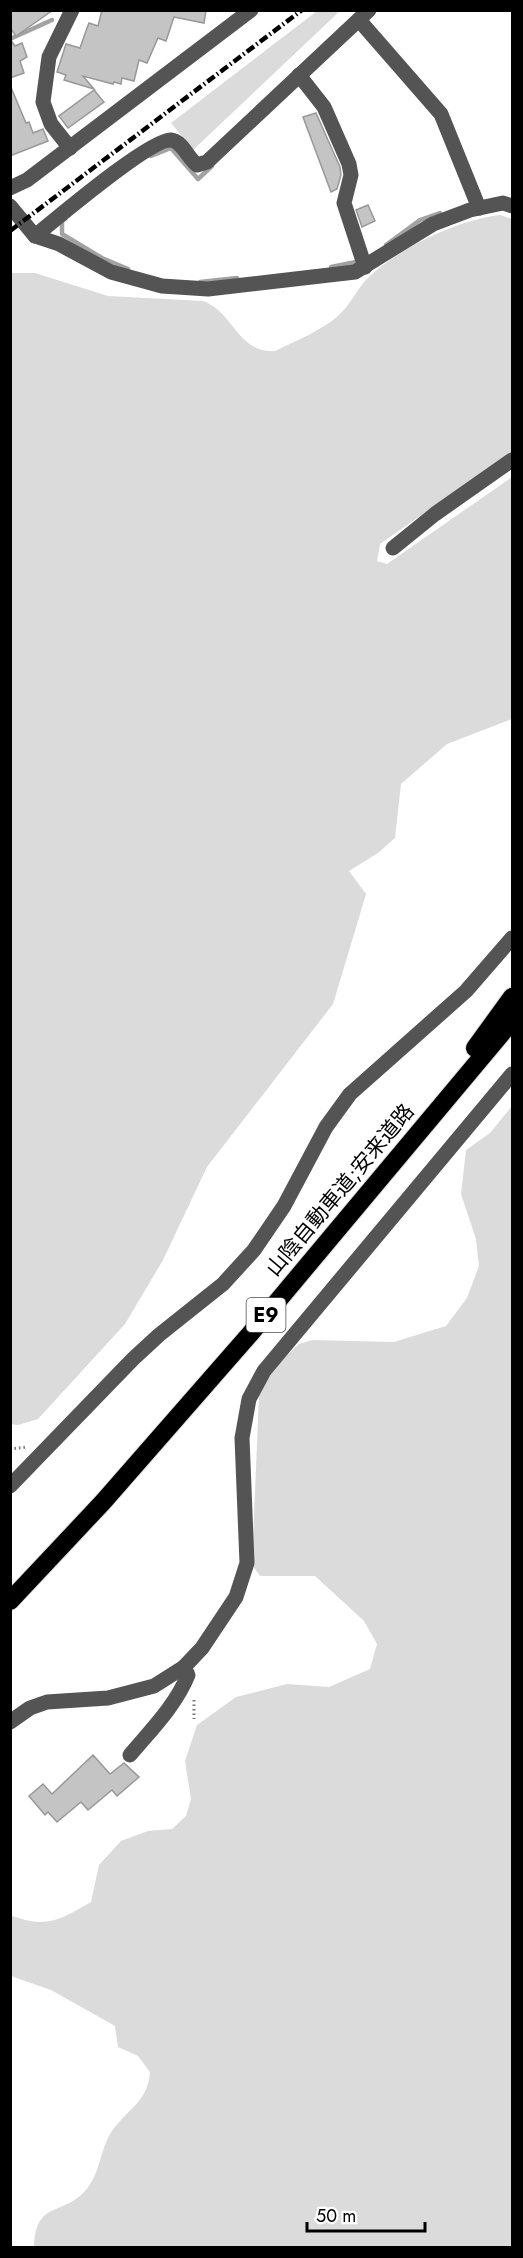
<svg xmlns="http://www.w3.org/2000/svg" width="523" height="2258" font-family="Jost,'Noto Sans JP',sans-serif">
<style>
.green{fill:#dbdbdb}
.lines{fill:none;stroke-linecap:round;stroke-linejoin:round}
.stream{stroke:#a2a2a2;stroke-width:4.5}
.building{fill:#c4c4c4;stroke:#989898;stroke-width:1.5}
.highway-casing{stroke:#dbdbdb;stroke-width:20}
.path{stroke:#767676;stroke-width:3;stroke-dasharray:1.5 3;stroke-linecap:butt}
.minor{stroke:#545454;stroke-width:15}
.highway{stroke:#000;stroke-width:18}
.rail{stroke:#000;stroke-width:4.5;stroke-dasharray:9 3 1.5 3;stroke-linecap:butt}
.labels{text-anchor:middle;stroke-width:6;stroke-linejoin:round;paint-order:stroke}
.shield{fill:#fff;stroke:#4c4c4c;stroke-width:1.5}
.shield-label{font-size:20px;font-weight:bold;fill:#000}
.street-label{font-size:21px;fill:#000;stroke:#fff}
</style>
<rect width="100%" height="100%" fill="#fff"/>
<g class="green">
<path d="M317,11H340L193,150L171,123Z"/>
<path d="M500,215L512,219V452L380,544L377,561L387,564L512,477V719L447,744L401,784L395,838L378,853L349,871L366,894L333,1004L207,1167L163,1260L125,1324L38,1419L18,1425L10,1424V273H35L108,296L203,301C233,311 238,354 275,351C295,341 323,330 339,315C352,303 358,286 371,275C403,246 458,220 500,215Z"/>
<path d="M512,1106V2247H34C36,2200 61,2217 85,2191C99,2176 100,2153 109,2136C124,2110 148,2104 150,2072L138,2056L118,2047L115,2026L51,1990L11,1976L10,1915C46,1929 60,1920 91,1902L99,1865L121,1841L148,1831L172,1829L186,1816L191,1799L185,1761L197,1725L236,1697L287,1684L329,1687L370,1669L377,1644L364,1621L315,1576H260L252,1565L259,1395L270,1371L299,1344L312,1340L394,1342L446,1326L467,1298L479,1266L476,1239L461,1194L466,1150L490,1133Z"/>
</g>
<g class="lines">
<g class="stream">
<path d="M10,39L52,20"/>
<path d="M151,156L171,148L198,179L212,166"/>
<path d="M65,219L62,221V234L102,258L128,269"/>
<path d="M386,245L420,220L440,213"/>
<path d="M331,267L361,261"/>
<path d="M200,282L237,278"/>
</g>
</g>
<g class="building">
<path d="M10,10H53L16,36L10,28Z"/>
<path d="M102,10H206L204,23L174,17L166,41L158,38L147,63L139,60L134,81L122,78L121,84L114,82L113,84L83,76L94,89L64,80L66,75L57,72L66,44L80,48L87,28L89,23L98,26Z"/>
<path d="M10,39L15,46L22,43L27,57L20,61L24,73L10,78Z"/>
<path d="M10,85L26,123L29,122L33,133L43,129L48,141L10,156Z"/>
<path d="M94,90L104,102L68,128L59,116Z"/>
<path d="M316,113L340,167L341,175L337,189L331,192L303,117Z"/>
<path d="M368,205L375,221L362,227L356,210Z"/>
<path d="M93,1755L110,1774L124,1763L139,1777L117,1796L112,1790L88,1810L81,1802L57,1822L48,1812L45,1815L29,1796L43,1784L52,1794Z"/>
</g>
<g class="lines">
<g class="highway-casing">
<g id="highway">
<path d="M475,1048L512,997"/>
<path d="M10,1601L103,1502L250,1334L512,1021"/>
</g>
</g>
<g class="path">
<path d="M10,1449L27,1447"/>
<path d="M194,1700V1719"/>
</g>
<g class="minor">
<path d="M359,20L441,114L479,208"/>
<path d="M299,75L324,107L349,164L351,175L344,203L365,267"/>
<path d="M70,148L51,124L43,102L49,57L72,10"/>
<path d="M10,188L27,180L251,10"/>
<path d="M10,206L35,236L59,244L111,272L162,286L208,289L355,272L433,224L470,210L503,203L512,206"/>
<path d="M35,236C56,219 150,139 171,140C182,141 188,158 197,165L207,162L369,10"/>
<path d="M393,548L435,514L512,460"/>
<path d="M10,1486L133,1359L159,1335L223,1284L254,1250L284,1206L326,1127L350,1094L466,991L512,938"/>
<path d="M10,1722L30,1708L47,1702L108,1698L154,1686L184,1667L202,1648L236,1597L247,1563L242,1438L249,1399L264,1371L512,1074"/>
<path d="M130,1755C151,1730 176,1705 188,1675L184,1667"/>
</g>
<use href="#highway" class="highway"/>
<path class="rail" d="M10,231L302,10"/>
</g>
<g class="labels">
<rect class="shield" x="246.5" y="1298" width="39" height="34" rx="4.5"/>
<g class="shield-label">
<text x="266" y="1322">E9</text>
</g>
<g class="street-label">
<text transform="translate(340 1190) rotate(-50)" y="7">山陰自動車道;安来道路</text>
</g>
</g>
<rect width="523" height="2258" fill="none" stroke="#000000" stroke-width="24"/>
<path d="M307 2222v9h118v-9" fill="none" stroke="#000000" stroke-width="3"/>
<text x="316" y="2222" font-size="18" fill="#000000" stroke="#ffffff" stroke-width="4.5" paint-order="stroke">50 m</text>
</svg>
